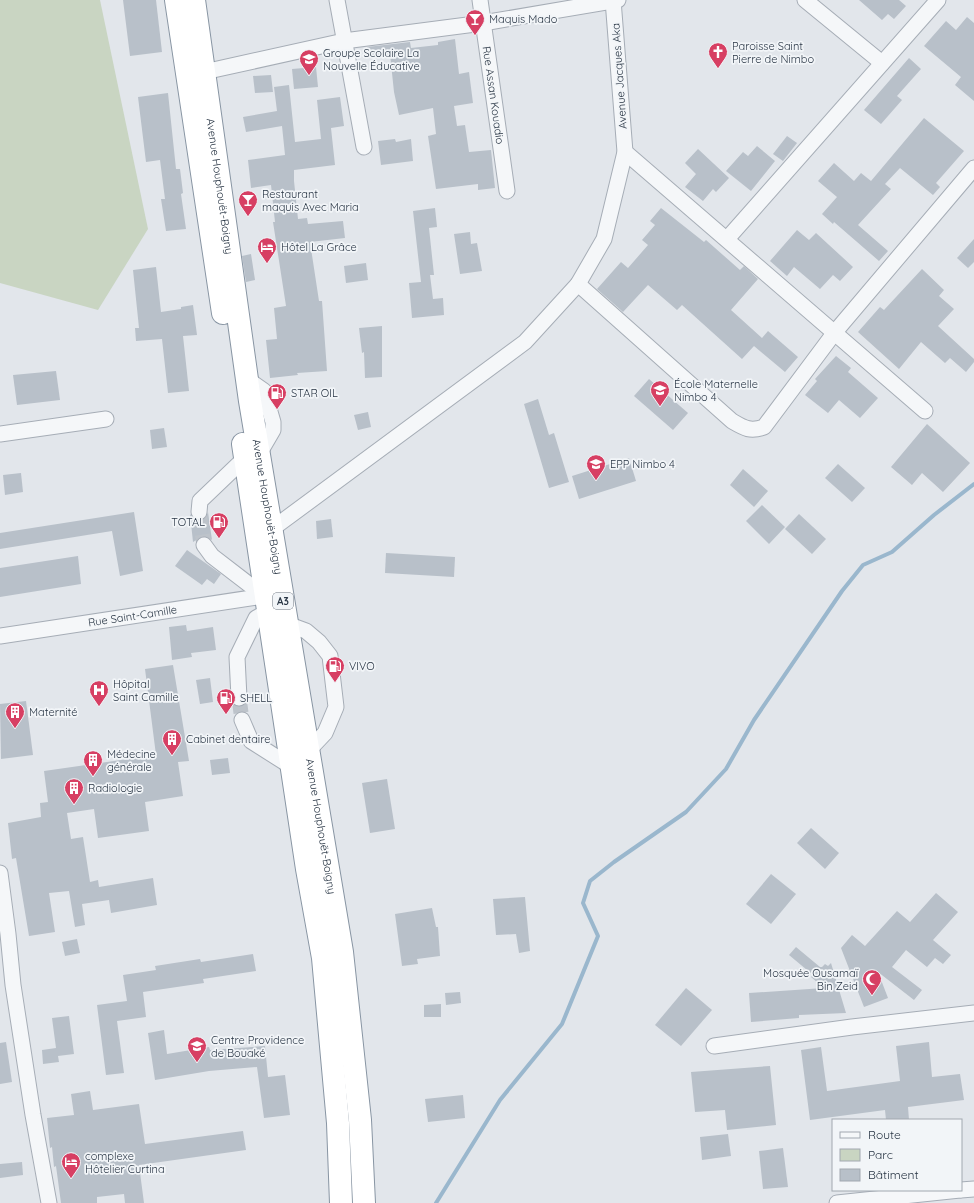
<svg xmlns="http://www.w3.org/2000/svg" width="974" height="1203" font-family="Quicksand,sans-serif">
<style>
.green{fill:#c9d5c2}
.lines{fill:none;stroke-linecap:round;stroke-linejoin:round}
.stream{stroke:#9ab7cd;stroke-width:4}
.building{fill:#b8c0c9}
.minor-tunnel{stroke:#bdc3ca;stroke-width:15;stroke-dasharray:15 8;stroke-linecap:butt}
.minor-casing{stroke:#a6adb6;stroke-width:17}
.highway-casing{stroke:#8895a3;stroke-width:24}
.minor{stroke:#f5f7f9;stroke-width:15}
.highway{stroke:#fff;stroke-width:22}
.labels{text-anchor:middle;stroke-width:3.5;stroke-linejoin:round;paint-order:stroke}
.shield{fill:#f2f5f8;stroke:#656f7a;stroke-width:1}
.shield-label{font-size:10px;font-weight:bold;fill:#283544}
.poi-label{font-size:11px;fill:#283544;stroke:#f2f5f8;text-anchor:start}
.street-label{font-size:11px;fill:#283544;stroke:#f2f5f8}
</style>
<rect width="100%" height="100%" fill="#e2e6eb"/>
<path class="green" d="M0,0H100L148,229L98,310L0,283Z"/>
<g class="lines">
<path class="stream" d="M436,1203L500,1100L562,1024L598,936L583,903L590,881L614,862L686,812L726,769L754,720L842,591L863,565L892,552L934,515L974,484"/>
</g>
<g class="building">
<path d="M123,0H156L162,52L130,56Z"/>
<path d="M859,0H899L906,6L894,19L888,14L882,20Z"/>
<path d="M967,17L974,23V101L955,85L961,77L924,46L946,21L956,30Z"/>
<path d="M455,39L459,74L469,72L473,103L454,106L457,126L465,125L469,152L491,150L495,188L478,190V184L436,189L428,136L436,134L433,108L399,115L394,92L390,54L368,57L367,47L410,42L411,48L438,45V42Z"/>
<path d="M909,58L921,69L897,96L902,100L881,124L864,110Z"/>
<path d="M316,67L318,87L294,89L292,69Z"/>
<path d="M271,75L273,92L255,93L253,76Z"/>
<path d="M289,85L295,142L321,139L317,100L340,97L344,126L331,128L335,165L294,170V181L298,219L307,218L308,224L343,221L345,238L310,242L319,301H322L327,371L297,373L298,375L270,378L266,340L277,339L274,308L286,306L273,222H275L271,185L251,188L248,160L285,155L282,126L246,132L243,117L277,111L274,87Z"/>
<path d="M168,93L176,169H180L183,193L181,194L186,229L166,231L161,199H165L160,160L146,162L138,97Z"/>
<path d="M924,118L964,151L936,183L940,187L933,195L900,168L885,184L891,189L858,225L888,251L879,261L834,222L833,224L822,214L837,197L818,181L834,163L854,181L861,173L871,181Z"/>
<path d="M787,136L797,143L783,161L773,154Z"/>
<path d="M395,139L396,142L411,139L413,161L381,165L378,141Z"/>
<path d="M757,146L775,161L751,191L726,171L743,152L748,156Z"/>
<path d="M698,149L729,178L716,192L713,189L703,201L685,187L696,174L685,163Z"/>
<path d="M435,208L437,227L429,228L434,275H430L433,299L443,298L444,315L412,318L409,283L421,282L413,211Z"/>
<path d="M661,208L699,238L704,242L706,240L740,270L744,266L758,279L731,310L762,338L768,331L798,357L785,372L754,346L742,359L682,305L677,310L648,285L623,312L597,289L621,262L628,268L648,245L642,240L655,225L650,221Z"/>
<path d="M797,230L809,240L816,233L853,267L840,281L833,275L820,289L794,267L787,276L770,261Z"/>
<path d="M470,232L471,244L477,243L482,271L460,274L454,234Z"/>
<path d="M974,239V262L968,268L957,258Z"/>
<path d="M251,254L255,280L246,282L242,256Z"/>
<path d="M366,263L368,280L346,283L344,266Z"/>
<path d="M156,267L161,312L181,309V307L193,305L197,335L183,336L189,391L168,393L162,339L136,341L135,328H139L133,270Z"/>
<path d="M922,269L944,290L939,296L954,309L938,326L974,359V362L966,372L950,358L945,363L921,342L899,369L858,332L880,307L884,310Z"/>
<path d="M382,326V377L365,378L364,352L362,353L359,328Z"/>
<path d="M836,356L851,368L848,372L878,398L860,418L839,400L828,413L805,395L817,381L815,379Z"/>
<path d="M56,371L60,400L17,405L13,375Z"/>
<path d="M649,379L688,413L673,430L634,396Z"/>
<path d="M538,399L549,435L554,433L569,482L549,488L524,404Z"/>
<path d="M368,412L371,427L358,430L354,415Z"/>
<path d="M927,424L970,463L943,492L922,473L912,485L891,467Z"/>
<path d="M164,428L167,447L152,449L150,430Z"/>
<path d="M629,458L636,481L579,499L572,476Z"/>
<path d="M838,464L865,488L852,502L825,478Z"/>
<path d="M743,469L768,491L754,507L730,485Z"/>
<path d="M21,473L23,492L5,495L3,475Z"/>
<path d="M762,505L785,527L769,544L746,521Z"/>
<path d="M134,512L143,571L120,576L112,531L0,549V533Z"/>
<path d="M208,512L212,540L208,537L203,536L193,542L190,514L194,519L199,521L206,517Z"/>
<path d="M799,514L826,539L812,554L785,529Z"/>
<path d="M331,519L333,537L317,539L316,521Z"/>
<path d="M187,550L221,574L214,584L207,579L202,585L175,566Z"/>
<path d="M386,553L455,557L454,577L385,573Z"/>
<path d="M78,556L81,584L0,597V568Z"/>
<path d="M186,625L187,631L213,627L216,650L191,653L192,657L172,660L169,627Z"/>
<path d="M173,665L189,761L178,762L183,796L145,802L149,831L98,838L94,809L67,813L71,839L83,837L90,882L98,880L99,887L153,878L157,905L111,913L109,900L82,904L85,925L75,927L69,891L49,893L55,932L29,936L16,858L12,859L8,823L41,817L40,803L48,802L44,771L156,755L145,669Z"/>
<path d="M210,678L213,702L200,704L196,680Z"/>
<path d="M26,701L33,755L1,759L0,704Z"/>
<path d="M228,758L230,773L212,775L210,760Z"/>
<path d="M387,779L395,829L370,833L362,783Z"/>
<path d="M811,828L839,853L825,869L797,843Z"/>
<path d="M771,874L796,894L771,924L746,904Z"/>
<path d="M936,893L958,912L933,940L951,955L943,964L935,958L927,967L906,950L892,967L922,990L914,1000L878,972L888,998L864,1007L841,948L852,935L865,946L897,911L910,922Z"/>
<path d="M525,897L530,951L519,953L516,934L496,935L493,899Z"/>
<path d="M432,908L436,927H438L440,956L417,959L418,964L402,966L395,914Z"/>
<path d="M77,939L80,953L65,956L62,942Z"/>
<path d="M796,947L820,967H822L825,964L828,966L831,963L846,1013L799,1015V1018L751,1022L749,993L824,988L811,977L813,975L789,955Z"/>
<path d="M253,954L256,971L203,979L204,983L143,992L146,1017L117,1021L124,1073L106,1075L97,1005L127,1001L123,975L156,970L155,966L200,959L201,962Z"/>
<path d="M686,988L712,1010L681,1046L655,1025Z"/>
<path d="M460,992L461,1003L446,1005L445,993Z"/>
<path d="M441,1004V1017H424V1005Z"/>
<path d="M69,1016L74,1054L58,1056L59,1062L43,1064L42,1050L56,1048L52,1018Z"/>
<path d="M164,1030L167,1054L209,1047L210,1050L265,1046L268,1077L285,1075L290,1115L264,1118L257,1067L209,1071L155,1080L148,1033Z"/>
<path d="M6,1042L12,1082L0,1084V1043Z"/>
<path d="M929,1042L932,1077L960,1074L964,1100L908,1107L909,1120H886L885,1110L810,1120L801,1050L821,1047L827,1091L900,1081L896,1046Z"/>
<path d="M770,1066L776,1125L727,1130L725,1110L695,1112L691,1072Z"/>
<path d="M90,1091L93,1110L139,1104L145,1144L243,1131L246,1150L139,1165L144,1203H125L124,1194L97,1197V1203H61L56,1166L54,1167L52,1147L50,1148L47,1118L74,1115L71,1094Z"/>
<path d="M463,1095L465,1118L428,1122L425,1099Z"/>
<path d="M728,1134L731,1156L702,1160L700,1137Z"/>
<path d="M783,1148L788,1187L763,1189L759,1151Z"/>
<path d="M22,1162L23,1175L0,1178V1164Z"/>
</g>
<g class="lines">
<g class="minor-tunnel">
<path d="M199,512L204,545"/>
<path d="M239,698L242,720"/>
</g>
<g class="minor-casing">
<g id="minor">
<path d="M337,0L364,147"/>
<path id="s1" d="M480,0L507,191"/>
<path d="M805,0L882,63"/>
<path d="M204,72L344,41L483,23L618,0"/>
<path d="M625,152L925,411"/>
<path d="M727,239L938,0"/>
<path d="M578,284L732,421C744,428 750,432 764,427L835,332L974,168"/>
<path d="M247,379L264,391L273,422V430L259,454"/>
<path d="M0,434L106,419"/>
<path d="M199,512L200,501L245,458"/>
<path d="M264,533L272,529L525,342L578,284L604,239L625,152L613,0"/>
<path d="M204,545L212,556L264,596"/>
<path d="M287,624L306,631L319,642L330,656L336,707L325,733L308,751"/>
<path id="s2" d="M0,636L264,596"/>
<path d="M239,698L237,657L256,618L267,612"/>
<path d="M242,720L251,741L292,767"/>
<path d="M0,873L8,934L13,985L33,1115L49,1203"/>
<path d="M714,1046L852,1027L974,1013"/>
<path d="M961,1190L974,1189"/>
<path d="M837,1203L960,1190"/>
</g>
</g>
<g class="highway-casing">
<g id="highway">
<path d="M176,0L223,313"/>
<path id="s3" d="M194,0L250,401L342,952L360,1120L364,1203"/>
<path d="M243,444L307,869L323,958L338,1123L341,1203"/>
</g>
</g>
<use href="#minor" class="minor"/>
<use href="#highway" class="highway"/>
</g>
<defs>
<g id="bar-pin" transform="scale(1)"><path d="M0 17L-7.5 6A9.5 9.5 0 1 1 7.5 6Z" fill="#d73f63" stroke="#f2f5f8"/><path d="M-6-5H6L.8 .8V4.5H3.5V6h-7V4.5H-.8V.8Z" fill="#fff"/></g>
<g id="church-pin" transform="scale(1)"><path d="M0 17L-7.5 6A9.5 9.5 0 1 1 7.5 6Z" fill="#d73f63" stroke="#f2f5f8"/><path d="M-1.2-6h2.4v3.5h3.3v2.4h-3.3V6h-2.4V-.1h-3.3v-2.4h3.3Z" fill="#fff"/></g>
<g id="school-pin" transform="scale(1)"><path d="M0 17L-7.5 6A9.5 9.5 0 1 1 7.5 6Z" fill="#d73f63" stroke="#f2f5f8"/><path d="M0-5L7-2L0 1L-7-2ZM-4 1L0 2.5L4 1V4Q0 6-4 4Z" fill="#fff"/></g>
<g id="hotel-pin" transform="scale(1)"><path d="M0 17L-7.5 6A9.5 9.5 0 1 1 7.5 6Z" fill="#d73f63" stroke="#f2f5f8"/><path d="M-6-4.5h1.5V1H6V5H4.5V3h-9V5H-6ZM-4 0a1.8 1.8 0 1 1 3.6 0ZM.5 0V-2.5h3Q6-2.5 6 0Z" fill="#fff"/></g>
<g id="fuel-pin" transform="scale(1)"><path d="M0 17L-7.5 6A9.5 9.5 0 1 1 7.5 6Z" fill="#d73f63" stroke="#f2f5f8"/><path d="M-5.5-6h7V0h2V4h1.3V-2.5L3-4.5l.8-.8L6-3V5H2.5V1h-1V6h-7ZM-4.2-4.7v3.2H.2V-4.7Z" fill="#fff"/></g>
<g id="hospital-pin" transform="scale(1)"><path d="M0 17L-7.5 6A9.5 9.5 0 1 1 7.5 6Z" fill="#d73f63" stroke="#f2f5f8"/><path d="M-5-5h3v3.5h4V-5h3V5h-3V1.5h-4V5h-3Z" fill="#fff"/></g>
<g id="building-pin" transform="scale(1)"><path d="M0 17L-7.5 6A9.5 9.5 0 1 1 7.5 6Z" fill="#d73f63" stroke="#f2f5f8"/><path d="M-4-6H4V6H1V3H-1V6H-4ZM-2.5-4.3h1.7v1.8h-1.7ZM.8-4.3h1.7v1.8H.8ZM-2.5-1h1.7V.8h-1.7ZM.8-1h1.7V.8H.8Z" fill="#fff"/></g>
<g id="mosque-pin" transform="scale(1)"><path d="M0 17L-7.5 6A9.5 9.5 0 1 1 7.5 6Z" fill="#d73f63" stroke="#f2f5f8"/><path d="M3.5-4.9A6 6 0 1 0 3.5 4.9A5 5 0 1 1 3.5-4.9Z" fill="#fff"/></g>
<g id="university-pin" transform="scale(1)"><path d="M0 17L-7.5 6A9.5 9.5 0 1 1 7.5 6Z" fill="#d73f63" stroke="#f2f5f8"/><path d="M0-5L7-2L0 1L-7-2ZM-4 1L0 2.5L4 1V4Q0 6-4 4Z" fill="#fff"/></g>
</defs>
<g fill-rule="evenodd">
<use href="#bar-pin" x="475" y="19"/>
<use href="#church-pin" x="718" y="52"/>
<use href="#school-pin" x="309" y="59"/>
<use href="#bar-pin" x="248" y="200"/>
<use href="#hotel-pin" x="267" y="247"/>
<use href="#school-pin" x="660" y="390"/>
<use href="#fuel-pin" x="277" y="393"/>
<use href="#school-pin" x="596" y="464"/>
<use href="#fuel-pin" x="219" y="522"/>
<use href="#fuel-pin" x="335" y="666"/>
<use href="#hospital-pin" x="99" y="690"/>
<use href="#fuel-pin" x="226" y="698"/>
<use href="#building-pin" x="15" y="712"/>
<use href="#building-pin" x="172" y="739"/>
<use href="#building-pin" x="93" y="760"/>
<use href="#building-pin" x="74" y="788"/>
<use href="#mosque-pin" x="872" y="979"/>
<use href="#university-pin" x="197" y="1046"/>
<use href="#hotel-pin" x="71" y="1162"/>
</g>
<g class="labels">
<rect class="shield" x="273" y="593" width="20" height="16" rx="3"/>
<g class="shield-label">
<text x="283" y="605">A3</text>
</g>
<g class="poi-label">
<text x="489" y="23">Maquis Mado</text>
<text x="732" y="50">Paroisse Saint<tspan x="732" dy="13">Pierre de Nimbo</tspan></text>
<text x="323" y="57">Groupe Scolaire La<tspan x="323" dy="13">Nouvelle Éducative</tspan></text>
<text x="262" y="198">Restaurant<tspan x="262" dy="13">maquis Avec Maria</tspan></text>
<text x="281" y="251">Hôtel La Grâce</text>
<text x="674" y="388">École Maternelle<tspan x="674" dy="13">Nimbo 4</tspan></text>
<text x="291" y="397">STAR OIL</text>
<text x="610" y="468">EPP Nimbo 4</text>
<text x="205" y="526" text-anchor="end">TOTAL</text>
<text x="349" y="670">VIVO</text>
<text x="113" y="688">Hôpital<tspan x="113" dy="13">Saint Camille</tspan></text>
<text x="240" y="702">SHELL</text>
<text x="29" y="716">Maternité</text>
<text x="186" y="743">Cabinet dentaire</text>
<text x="107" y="758">Médecine<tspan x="107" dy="13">générale</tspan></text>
<text x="88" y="792">Radiologie</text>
<text x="858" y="977" text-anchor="end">Mosquée Ousamaï<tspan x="858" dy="13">Bin Zeid</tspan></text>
<text x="211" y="1044">Centre Providence<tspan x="211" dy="13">de Bouaké</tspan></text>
<text x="85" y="1160">complexe<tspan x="85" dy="13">Hôtelier Curtina</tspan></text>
</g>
<g class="street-label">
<text transform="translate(619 76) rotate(-94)" y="4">Avenue Jacques Aka</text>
<text dy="4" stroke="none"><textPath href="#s1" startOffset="96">Rue Assan Kouadio</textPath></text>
<text dy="4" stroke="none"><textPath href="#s3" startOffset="188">Avenue Houphouët-Boigny</textPath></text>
<text dy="4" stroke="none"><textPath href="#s3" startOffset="512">Avenue Houphouët-Boigny</textPath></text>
<text dy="4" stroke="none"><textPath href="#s2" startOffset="134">Rue Saint-Camille</textPath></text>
<text dy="4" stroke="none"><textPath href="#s3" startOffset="836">Avenue Houphouët-Boigny</textPath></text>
</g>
</g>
<rect x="832" y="1119" width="130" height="72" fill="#f2f5f8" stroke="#a1a8b0"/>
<rect x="840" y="1132" width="20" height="6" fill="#f5f7f9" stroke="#a1a8b0"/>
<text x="868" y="1139" font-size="12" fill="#283544">Route</text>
<rect x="840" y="1149" width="20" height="12" fill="#c9d5c2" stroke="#a1a8b0"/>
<text x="868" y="1159" font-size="12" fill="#283544">Parc</text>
<rect x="840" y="1169" width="20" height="12" fill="#b8c0c9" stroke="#a1a8b0"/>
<text x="868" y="1179" font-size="12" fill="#283544">Bâtiment</text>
</svg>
